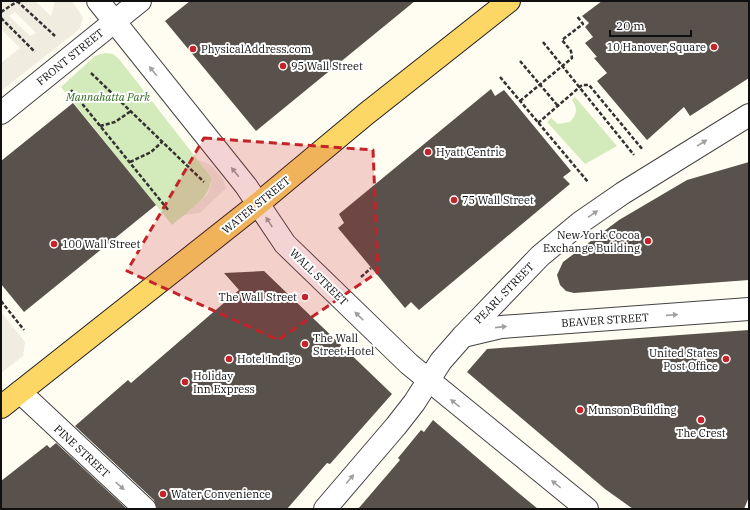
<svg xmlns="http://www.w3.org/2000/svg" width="750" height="510" font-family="'IBM Plex Serif',serif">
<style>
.green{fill:#d3ebba}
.plaza{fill:#f0ece0;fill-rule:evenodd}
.building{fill:#59514b}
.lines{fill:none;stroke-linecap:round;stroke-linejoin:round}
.minor-casing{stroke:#434343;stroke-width:24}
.major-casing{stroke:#212121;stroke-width:24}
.path{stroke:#323232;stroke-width:2.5;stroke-dasharray:4 2;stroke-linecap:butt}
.minor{stroke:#fff;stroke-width:22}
.major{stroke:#fcd766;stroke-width:22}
.oneway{fill:#9f9f9f}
.marked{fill:#c5232a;fill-opacity:0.2;stroke:#c5232a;stroke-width:3;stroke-dasharray:8 5;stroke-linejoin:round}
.poi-dot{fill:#c5232a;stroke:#fff;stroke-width:1.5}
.labels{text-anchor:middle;stroke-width:4;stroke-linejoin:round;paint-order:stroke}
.poi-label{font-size:11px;fill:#101010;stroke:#fff;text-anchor:start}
.street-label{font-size:11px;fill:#101010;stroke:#fff}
.park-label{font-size:11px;font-style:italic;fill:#2d6a1d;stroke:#fff}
</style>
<rect width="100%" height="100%" fill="#fffcf2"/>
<g class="green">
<path d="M105,53L113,54L119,59L211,177C212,198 187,212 172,225L61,87L95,56Z"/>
<path d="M575,97L617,146L585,164L547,122L551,118L558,124L570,122C577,115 578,108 572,100Z"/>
</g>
<g class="plaza">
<path d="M4,1H35L51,16L55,1H72L83,18L80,28L76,32L1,91V63L20,48L1,29V3ZM15,12L36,33L30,36L9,16Z"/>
<path d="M198,160L211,165L223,179L226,188L200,213L184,215L207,195L211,186V177Z"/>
<path d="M1,312L25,342L23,356L1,373Z"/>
</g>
<g class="building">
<path d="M190,1H415L256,131L165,21Z"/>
<path d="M602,1H749V78L690,116L684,107L647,140L597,81L607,73L594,58L597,57L585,43L593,37L585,27L589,23L582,16Z"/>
<path d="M491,89L495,96L504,90L571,171L563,177L570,184L419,310L411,302L405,308L338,228L344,223L339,214Z"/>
<path d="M73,103L156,205L24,312L1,284V161Z"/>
<path d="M749,162V280L574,293L566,291L560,285L557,275L563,262L619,220L687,180Z"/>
<path d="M264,271L392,394L330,464L327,463L287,509H157L154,500L75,426L128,380L131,383L239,290L224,273Z"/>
<path d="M749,330V497L744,509H633L605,489L467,372L487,349Z"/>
<path d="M433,420L515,490L538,509H358L400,460L398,458L421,430L424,432Z"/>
<path d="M56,443L127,509H1V481L47,445L50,448Z"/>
</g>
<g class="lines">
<g class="minor-casing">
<g id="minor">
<path d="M98,1L246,186L285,244L409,364L587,509"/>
<path d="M1,113L140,1"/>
<path d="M463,336L501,327L749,309"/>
<path d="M20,392L145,509"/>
<path d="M325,509L396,426L414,403L441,361L463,336L540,256L581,222L623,193L749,115"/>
</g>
</g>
<g class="major-casing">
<path id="major" d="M1,407L258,204L366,114L509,1"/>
</g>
<g class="path">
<path d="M17,1L55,36"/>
<path d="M1,12L18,1"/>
<path d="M1,18L35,52"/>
<path d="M543,42L634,155"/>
<path d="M520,61L558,106"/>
<path d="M91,73L204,182"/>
<path d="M500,77L588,182"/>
<path d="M71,90L169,211"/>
<path d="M520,101L572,58L571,51L562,40L583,24L577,16"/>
<path d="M538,123L582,85H589L643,150"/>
<path d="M100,126L115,122L131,111"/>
<path d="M130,162L151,152L162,142"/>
<path d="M361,277L371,268"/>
<path d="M1,301L24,330"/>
</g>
<use href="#minor" class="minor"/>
<use href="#major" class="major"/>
</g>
<defs><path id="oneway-solid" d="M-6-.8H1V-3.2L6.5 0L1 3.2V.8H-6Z"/></defs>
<g class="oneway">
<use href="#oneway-solid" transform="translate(153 71) rotate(-129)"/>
<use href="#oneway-solid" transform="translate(702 143) rotate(-32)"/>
<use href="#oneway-solid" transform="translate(235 172) rotate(-129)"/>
<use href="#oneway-solid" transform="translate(593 214) rotate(-34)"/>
<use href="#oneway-solid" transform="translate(269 222) rotate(-123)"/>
<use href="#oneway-solid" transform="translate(672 315) rotate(-4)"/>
<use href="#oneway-solid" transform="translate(359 316) rotate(-136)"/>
<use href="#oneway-solid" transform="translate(501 327) rotate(-6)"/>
<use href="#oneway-solid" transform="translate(455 403) rotate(-141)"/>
<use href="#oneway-solid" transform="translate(350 479) rotate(-50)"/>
<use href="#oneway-solid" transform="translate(556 484) rotate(-141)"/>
<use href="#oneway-solid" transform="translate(120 486) rotate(42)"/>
</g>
<path class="marked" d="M204,138L373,150L378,272L278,340L127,271Z"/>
<g class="poi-dot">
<circle cx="714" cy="47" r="4"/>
<circle cx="193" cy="49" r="4"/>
<circle cx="283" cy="66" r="4"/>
<circle cx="428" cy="152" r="4"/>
<circle cx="454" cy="200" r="4"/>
<circle cx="648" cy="241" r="4"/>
<circle cx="54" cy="244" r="4"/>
<circle cx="305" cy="297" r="4"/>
<circle cx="305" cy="344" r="4"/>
<circle cx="229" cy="359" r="4"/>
<circle cx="726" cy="359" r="4"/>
<circle cx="185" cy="382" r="4"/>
<circle cx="580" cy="410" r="4"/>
<circle cx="701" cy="420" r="4"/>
<circle cx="163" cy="494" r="4"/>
</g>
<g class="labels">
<g class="poi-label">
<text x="706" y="51" text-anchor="end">10 Hanover Square</text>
<text x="201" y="53">PhysicalAddress.com</text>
<text x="291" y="70">95 Wall Street</text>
<text x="436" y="156">Hyatt Centric</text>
<text x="462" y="204">75 Wall Street</text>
<text x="640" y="239" text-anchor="end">New York Cocoa<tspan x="640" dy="13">Exchange Building</tspan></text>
<text x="62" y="248">100 Wall Street</text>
<text x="297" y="301" text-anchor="end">The Wall Street</text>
<text x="313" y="342">The Wall<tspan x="313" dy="13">Street Hotel</tspan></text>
<text x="718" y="357" text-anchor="end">United States<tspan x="718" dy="13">Post Office</tspan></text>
<text x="237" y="363">Hotel Indigo</text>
<text x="193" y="380">Holiday<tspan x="193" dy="13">Inn Express</tspan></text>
<text x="588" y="414">Munson Building</text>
<text x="701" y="437" text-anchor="middle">The Crest</text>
<text x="171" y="498">Water Convenience</text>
</g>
<g class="street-label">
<text transform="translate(70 57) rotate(-39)" y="4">FRONT STREET</text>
<text transform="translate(256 205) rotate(-39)" y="4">WATER STREET</text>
<text transform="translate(319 277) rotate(44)" y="4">WALL STREET</text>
<text transform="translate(504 293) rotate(-46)" y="4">PEARL STREET</text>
<text transform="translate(605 320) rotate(-4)" y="4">BEAVER STREET</text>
<text transform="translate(82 451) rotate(43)" y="4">PINE STREET</text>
</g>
<g class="park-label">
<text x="108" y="101">Mannahatta Park</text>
</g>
</g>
<rect width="750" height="510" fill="none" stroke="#101010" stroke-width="4"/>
<path d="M610 30v6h81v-6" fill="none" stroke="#101010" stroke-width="2"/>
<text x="616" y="30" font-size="12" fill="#101010" stroke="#ffffff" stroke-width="3" paint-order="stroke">20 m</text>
</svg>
